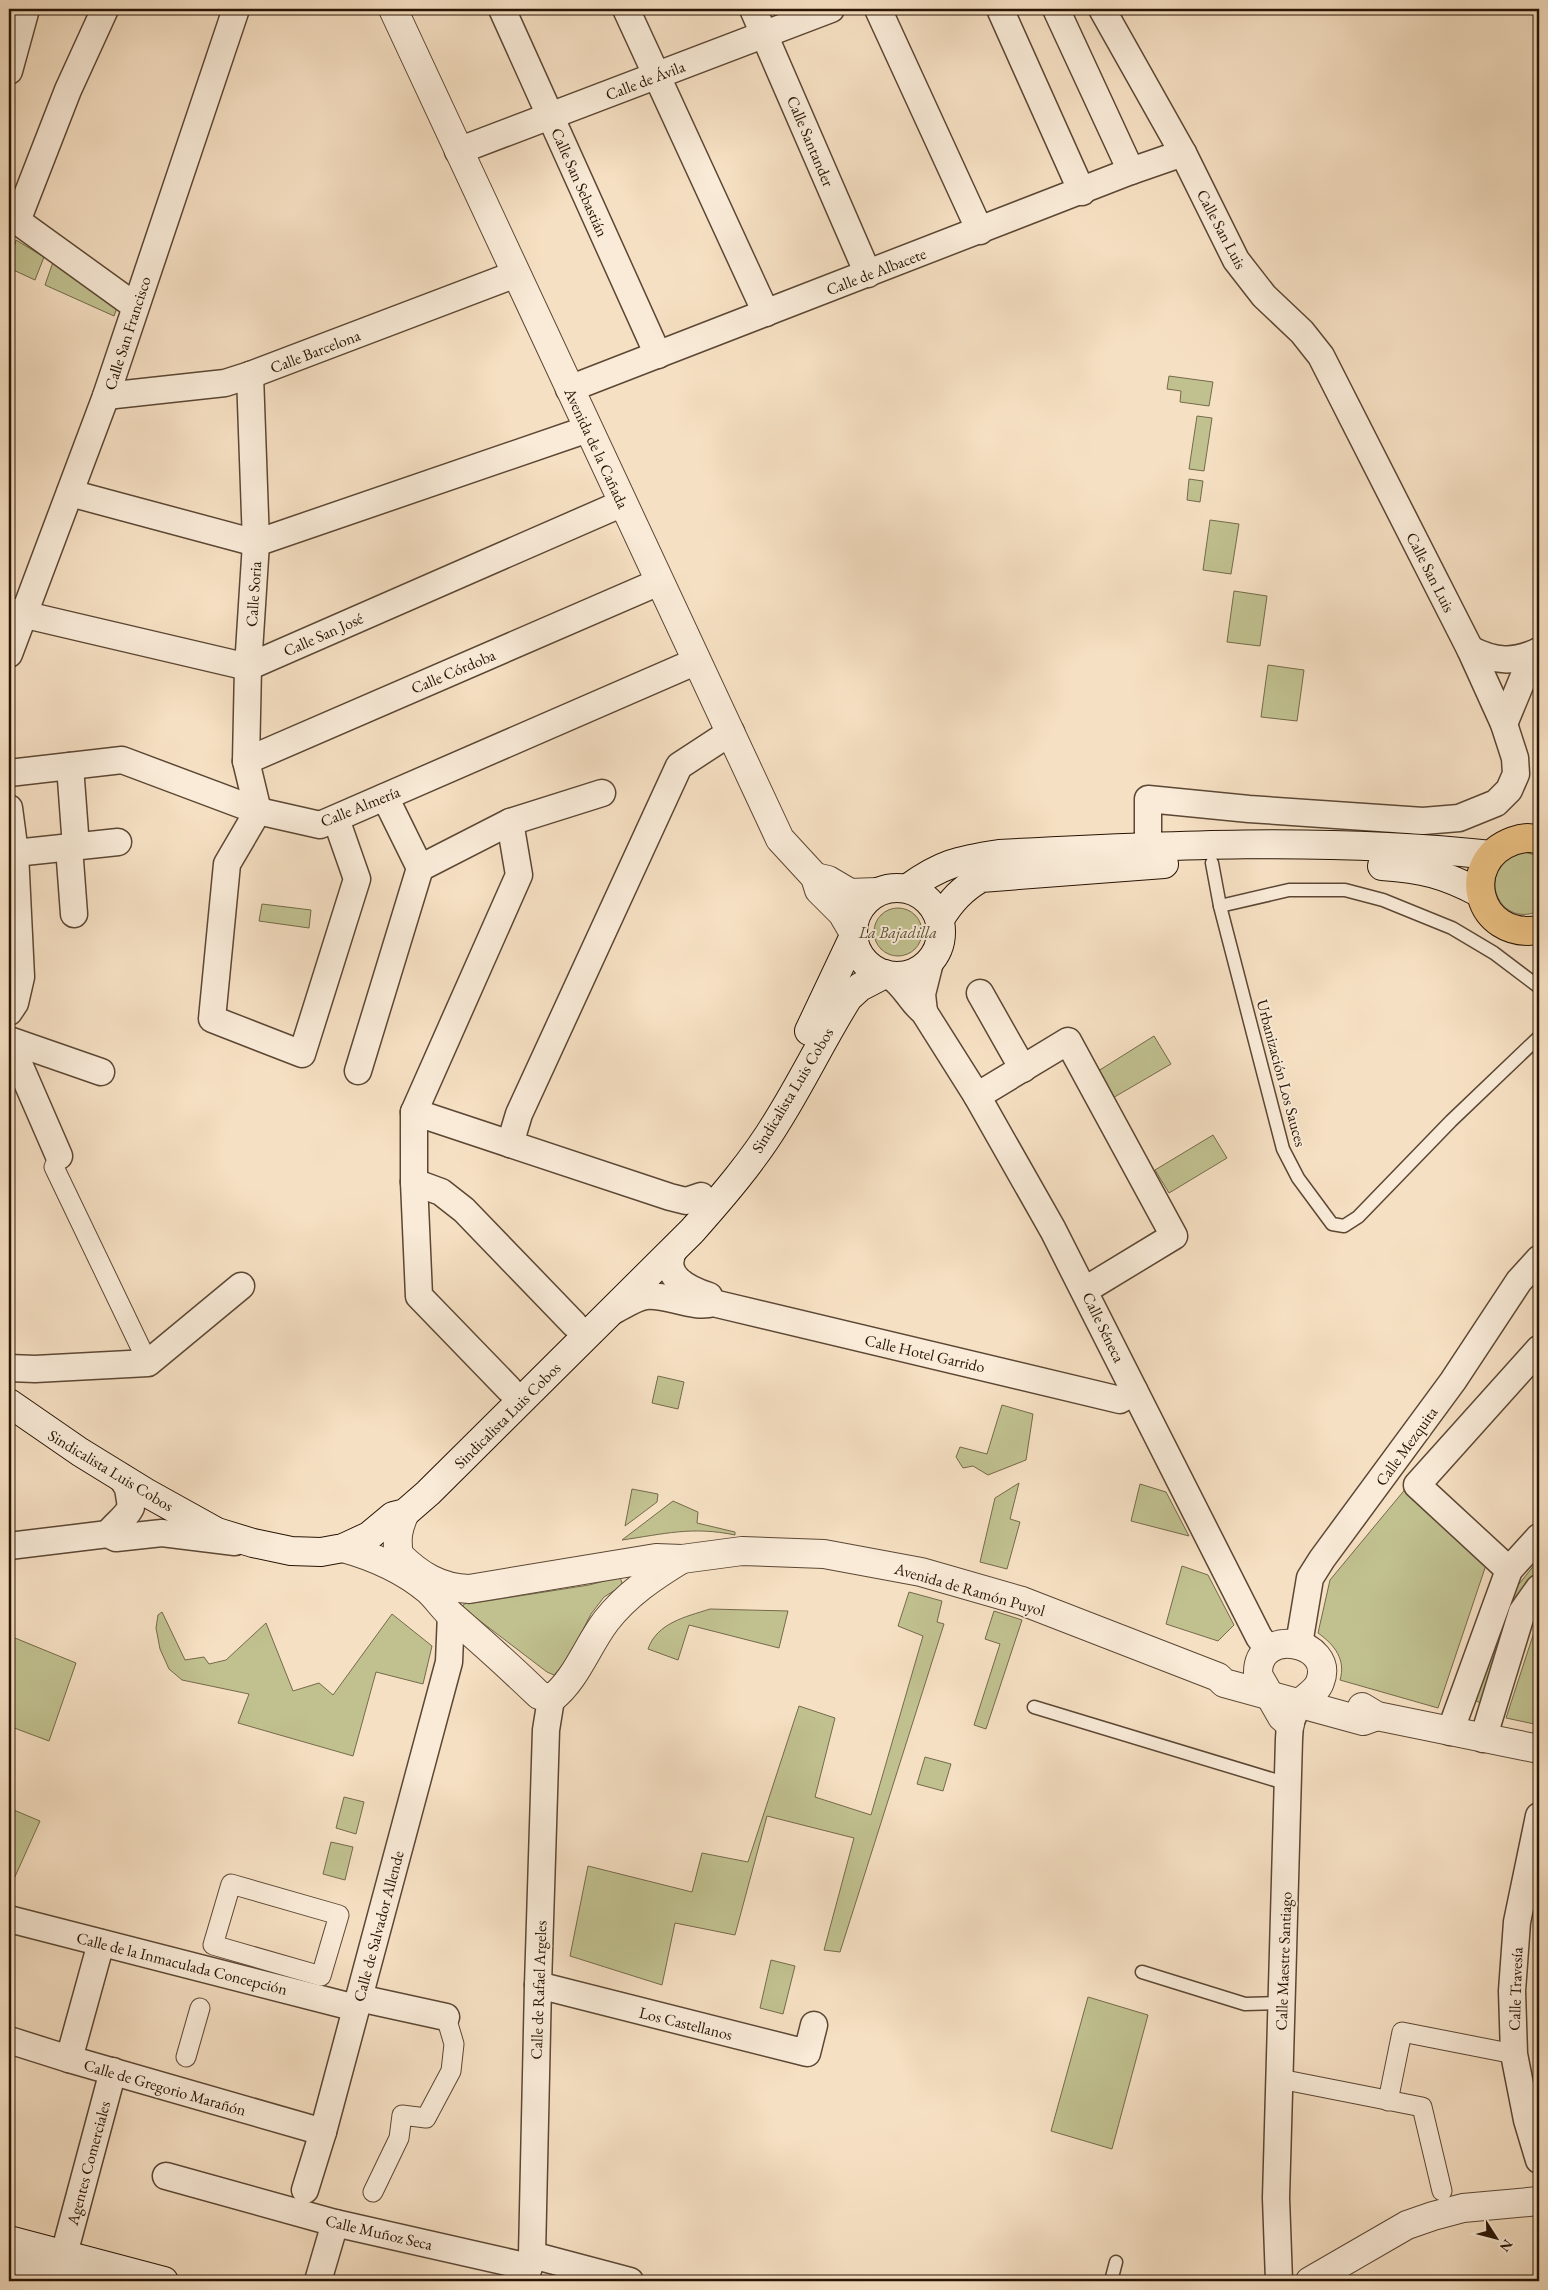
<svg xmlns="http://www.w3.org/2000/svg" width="1548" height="2290" font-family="'EB Garamond',serif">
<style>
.green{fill:#c1c190;stroke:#746a4a}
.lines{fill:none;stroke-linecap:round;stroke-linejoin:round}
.service-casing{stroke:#5c4734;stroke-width:15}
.pedestrian-casing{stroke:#5c4734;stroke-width:21}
.minor-casing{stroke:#5c4734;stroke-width:29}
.tertiary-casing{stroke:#5c4734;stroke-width:30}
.secondary-casing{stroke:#281404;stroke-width:30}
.primary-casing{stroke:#281404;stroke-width:30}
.service{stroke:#f9ebd8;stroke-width:12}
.pedestrian{stroke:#f9ebd8;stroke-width:19}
.minor{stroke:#f9ebd8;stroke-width:26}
.tertiary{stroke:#f9ebd8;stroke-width:28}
.secondary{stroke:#f9ebd8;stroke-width:28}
.primary{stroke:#ebc082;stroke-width:28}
.labels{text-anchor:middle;stroke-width:4;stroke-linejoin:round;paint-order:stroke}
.street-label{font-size:16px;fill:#281404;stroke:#f9ebd8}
.park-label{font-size:16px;font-style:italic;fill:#5e5135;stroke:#f9ebd8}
</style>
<rect width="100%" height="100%" fill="#f6e0c3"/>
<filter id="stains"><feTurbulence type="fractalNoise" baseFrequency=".004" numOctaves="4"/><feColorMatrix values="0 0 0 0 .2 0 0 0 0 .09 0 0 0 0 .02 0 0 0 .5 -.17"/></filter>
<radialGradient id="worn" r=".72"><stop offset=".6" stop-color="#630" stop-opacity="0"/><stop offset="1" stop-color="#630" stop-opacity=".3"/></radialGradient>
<g class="green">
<path d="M16,240L44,257L35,280L9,268Z"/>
<path d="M53,262L118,305L114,316L45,285Z"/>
<path d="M1169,376L1213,382L1209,406L1180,402L1181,391L1167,389Z"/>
<path d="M1197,416L1212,418L1204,471L1189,469Z"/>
<path d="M1189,479L1203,481L1200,502L1187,500Z"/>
<path d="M1210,520L1239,524L1231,574L1203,570Z"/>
<path d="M1234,591L1267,596L1260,646L1227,642Z"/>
<path d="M1268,665L1304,670L1297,721L1261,717Z"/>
<path d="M1524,852L1539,856V911C1496,930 1473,864 1524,852Z"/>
<path d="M262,904L311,910L309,928L259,921Z"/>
<circle cx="898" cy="932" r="24"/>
<path d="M1154,1036L1171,1064L1111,1099L1095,1073Z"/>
<path d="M1213,1135L1227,1158L1169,1193L1155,1170Z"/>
<path d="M658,1376L684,1382L678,1409L652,1403Z"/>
<path d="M1002,1405L1033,1414L1026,1460L988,1475L973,1466L963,1468L956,1457L960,1447L987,1454Z"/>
<path d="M1019,1483L1010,1519L1020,1522L1007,1569L980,1562L995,1498Z"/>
<path d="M1140,1484L1166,1492L1189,1536L1131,1521Z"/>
<path d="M1407,1487L1487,1562L1438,1708L1340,1680C1346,1660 1335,1645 1318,1633L1330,1580Z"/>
<path d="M632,1489L658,1494L657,1502L625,1526Z"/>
<path d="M673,1501L698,1512L697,1523L735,1532V1535C692,1526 664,1534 622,1540Z"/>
<path d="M1539,1559V1574L1514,1607L1482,1704L1471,1698L1503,1604Z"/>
<path d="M1182,1566L1208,1575L1234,1625L1218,1641L1166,1624Z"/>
<path d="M619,1574L622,1583L620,1587L604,1597L591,1614L566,1662L554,1675L547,1672L463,1608V1605L468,1602V1604L589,1585L608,1580Z"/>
<path d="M909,1592L942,1601L937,1622L944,1624L840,1952L824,1950L854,1838L767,1816L735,1935L675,1923L662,1985L570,1956L588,1866L692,1892L702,1853L748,1862L799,1706L835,1718L815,1797L871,1815L923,1636L898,1626Z"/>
<path d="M710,1609L788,1611L779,1648L689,1625L678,1660L648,1649C657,1623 685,1617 710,1609Z"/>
<path d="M994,1611L1022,1620L986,1729L974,1725L1000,1644L985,1639Z"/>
<path d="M162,1612L185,1660L204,1657L209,1664L226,1660L266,1623L293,1691L319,1683L333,1695L392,1614L432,1646L423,1684L376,1672L353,1756L238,1723L249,1694L182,1680L169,1669L160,1649L156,1628L158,1615Z"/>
<path d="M1539,1617V1725L1506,1718Z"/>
<path d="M15,1638L76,1663L49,1741L9,1726V1655Z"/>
<path d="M925,1757L951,1764L943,1791L917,1784Z"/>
<path d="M344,1797L364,1802L356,1834L336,1828Z"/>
<path d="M9,1808L40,1821L9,1890Z"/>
<path d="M331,1842L353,1847L345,1880L323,1874Z"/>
<path d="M771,1960L795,1966L783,2014L760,2008Z"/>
<path d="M1088,1997L1148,2015L1112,2149L1051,2131Z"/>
</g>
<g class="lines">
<g class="service-casing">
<g id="service">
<path d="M1212,863L1220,906L1283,1149L1298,1178L1332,1224L1344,1226L1358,1217L1451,1121L1539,1037"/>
<path d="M1220,906L1289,890H1345L1383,900L1452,928L1494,953L1539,987"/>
<path d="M1034,1707L1288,1784"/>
<path d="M1142,1972L1245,2004L1282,2003"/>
<path d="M1111,2281L1116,2262"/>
</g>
</g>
<g class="pedestrian-casing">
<g id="pedestrian">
<path d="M59,1156L54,1167L148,1363"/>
<path d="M231,1884L339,1915L321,1976L213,1945Z"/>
<path d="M186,2057L200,2008"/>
<path d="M1280,2079L1422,2107L1442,2191"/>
<path d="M1388,2101L1402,2032L1514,2054"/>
<path d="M373,2192L399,2138L402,2115L426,2118L451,2071L454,2044L446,2017"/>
</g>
</g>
<g class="minor-casing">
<g id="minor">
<path d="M502,9L658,355"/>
<path d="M626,9L766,313"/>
<path d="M753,9L868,274"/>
<path d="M878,9L980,231"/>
<path d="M1000,9L1082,192"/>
<path d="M1056,9L1131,171"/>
<path d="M1102,9L1183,153L1236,260L1264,296L1302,332L1321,356L1470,649L1504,724L1515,758L1516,774L1509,790L1496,803L1459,818L1423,821L1249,809L1148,799V846"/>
<path d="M9,71L26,9"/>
<path d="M458,151L831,9"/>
<path d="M9,215L135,306"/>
<path d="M17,221L68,90L105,9"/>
<path d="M250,375L256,543L248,667L246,761L258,811L227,864L212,1019L302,1054L357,879L336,819"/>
<path d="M569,389L1131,171L1183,153"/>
<path d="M106,396L225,383L250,375L516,274"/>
<path d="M70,493L256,543L588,429"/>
<path d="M9,611L248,667L623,503"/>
<path d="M1470,649C1495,662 1514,663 1539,651"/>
<path d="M9,654L106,396L236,9"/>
<path d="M1504,724L1523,678L1539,651"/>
<path d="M246,761L659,582"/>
<path d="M70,766L76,847"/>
<path d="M9,773L122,760L258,811L320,825L697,661"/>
<path d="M9,808L15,853L21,977L15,1003L9,1012"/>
<path d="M69,847L74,914"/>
<path d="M15,853L118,842"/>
<path d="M420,868L510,822L602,793"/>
<path d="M890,976C905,985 910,1001 924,1012L977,1096L1053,1230L1259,1637L1269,1650"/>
<path d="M980,993L1023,1069"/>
<path d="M924,1012L922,994L930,962"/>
<path d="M9,1040L101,1072"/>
<path d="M9,1041L59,1156"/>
<path d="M358,1071L420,868L385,797"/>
<path d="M977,1096L1068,1041L1174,1236L1085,1290"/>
<path d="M414,1112L670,1197L686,1201L701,1196"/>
<path d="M510,1144L519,1114L679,766L731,732"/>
<path d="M414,1182L441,1192L464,1210L574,1324"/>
<path d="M675,1248C659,1275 687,1289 709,1296"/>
<path d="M613,1311C623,1306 636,1297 646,1296C668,1294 693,1309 713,1303L1120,1400L1134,1390"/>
<path d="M9,1368L35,1369L148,1363L241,1286"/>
<path d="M509,1389L419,1296L414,1182V1112L519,875L510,822"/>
<path d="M108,1534C115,1524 126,1518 131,1507L128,1488L121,1477"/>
<path d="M9,1546L108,1534L116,1538L162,1533L235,1542"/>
<path d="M1509,1570L1417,1485L1539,1349"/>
<path d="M1299,1644L1310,1578L1322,1559L1453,1381L1519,1281L1539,1259"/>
<path d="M1450,1732L1509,1570L1539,1537"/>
<path d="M1483,1739L1522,1612L1539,1588"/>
<path d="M1539,1816L1517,1922L1512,1991L1514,2054L1527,2120L1539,2160"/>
<path d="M9,1919L356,2008"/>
<path d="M538,1985L807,2053L814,2025"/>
<path d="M359,1998L446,2017"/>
<path d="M9,2040L69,2059L323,2132"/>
<path d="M69,2059L101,1943"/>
<path d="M166,2176L335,2223L529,2267"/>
<path d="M305,2190L323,2132L449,1662L451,1614"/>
<path d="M64,2254L113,2071"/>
<path d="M532,2255L630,2281"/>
<path d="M318,2281L335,2223"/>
<path d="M525,2281L532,2255L538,1985L546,1730L551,1699"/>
<path d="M1279,2281L1276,2198L1289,1739L1290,1724L1298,1704"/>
</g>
</g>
<g class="tertiary-casing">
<g id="tertiary">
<path d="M393,9L780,839L815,877L819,890L842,913L852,930"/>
<path d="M815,877L828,880L850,893L877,892"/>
<path d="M405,1513C398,1528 396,1538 399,1555C419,1575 440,1588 469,1589L656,1558L682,1559L742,1551L824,1554L921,1572L1022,1601L1218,1677L1224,1683L1363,1721L1377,1716"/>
<path d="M343,1548C372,1556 404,1570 428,1590C436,1597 443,1608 451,1615C481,1641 510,1667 539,1695L551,1699C576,1680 587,1646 606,1621C627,1594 654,1576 682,1559"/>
<path d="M1362,1707L1377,1716L1539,1749"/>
<path d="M1290,1724L1282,1717L1258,1675C1256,1625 1336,1641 1320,1682C1317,1691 1306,1697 1299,1704"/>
<path d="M1310,2281L1407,2225L1433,2216L1463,2208L1539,2201"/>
</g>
</g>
<g class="secondary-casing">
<g id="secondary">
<path d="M1382,866C1423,869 1444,874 1480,893"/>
<circle cx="897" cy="932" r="44"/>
<path d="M908,888C941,864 959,860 999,854C1162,845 1327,837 1491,855"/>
<path d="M940,919C951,901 962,889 981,878L1164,864"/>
<path d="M809,1031L853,938"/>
<path d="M9,1403L80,1452L145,1492L217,1532L253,1543L291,1551L321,1552L343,1548L369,1536L393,1516L405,1513L428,1493L692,1231C723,1196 754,1160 778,1120C803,1080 823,1038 848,998L860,987L885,974"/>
<path d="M9,2240L164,2281"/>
<path d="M9,2260L89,2281"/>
</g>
</g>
<g class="primary-casing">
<path id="primary" d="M1539,840C1531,837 1521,838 1513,841C1458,861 1476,940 1539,930"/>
</g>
<use href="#service" class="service"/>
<use href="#pedestrian" class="pedestrian"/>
<use href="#minor" class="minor"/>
<use href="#tertiary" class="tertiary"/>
<use href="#secondary" class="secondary"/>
<use href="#primary" class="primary"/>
</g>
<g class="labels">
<g class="street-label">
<text transform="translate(645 80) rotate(-21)" y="6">Calle de Ávila</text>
<text transform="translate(811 141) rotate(67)" y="6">Calle Santander</text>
<text transform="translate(580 182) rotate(66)" y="6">Calle San Sebastián</text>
<text transform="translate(1222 229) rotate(62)" y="6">Calle San Luis</text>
<text transform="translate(876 271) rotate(-21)" y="6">Calle de Albacete</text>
<text transform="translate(127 333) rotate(-72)" y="6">Calle San Francisco</text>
<text transform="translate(315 351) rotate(-21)" y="6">Calle Barcelona</text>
<text transform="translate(597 448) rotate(65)" y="6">Avenida de la Cañada</text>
<text transform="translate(1431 572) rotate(63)" y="6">Calle San Luis</text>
<text transform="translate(253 594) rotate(-86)" y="6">Calle Soria</text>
<text transform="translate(323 634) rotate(-24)" y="6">Calle San José</text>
<text transform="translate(453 671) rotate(-23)" y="6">Calle Córdoba</text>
<text transform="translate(360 806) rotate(-22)" y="6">Calle Almería</text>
<text transform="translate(1282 1073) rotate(75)" y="6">Urbanización Los Sauces</text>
<text transform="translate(792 1090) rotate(-59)" y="6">Sindicalista Luis Cobos</text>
<text transform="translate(1104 1327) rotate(64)" y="6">Calle Séneca</text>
<text transform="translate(925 1353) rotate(13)" y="6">Calle Hotel Garrido</text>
<text transform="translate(507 1415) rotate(-45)" y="6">Sindicalista Luis Cobos</text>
<text transform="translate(1406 1446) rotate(-54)" y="6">Calle Mezquita</text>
<text transform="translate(111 1470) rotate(31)" y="6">Sindicalista Luis Cobos</text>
<text transform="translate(970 1589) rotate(16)" y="6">Avenida de Ramón Puyol</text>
<text transform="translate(378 1926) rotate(-75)" y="6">Calle de Salvador Allende</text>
<text transform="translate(1283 1961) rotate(-88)" y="6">Calle Maestre Santiago</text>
<text transform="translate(182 1963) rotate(14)" y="6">Calle de la Inmaculada Concepción</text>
<text transform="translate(1515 1989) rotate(-88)" y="6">Calle Travesía</text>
<text transform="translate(538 1990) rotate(-88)" y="6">Calle de Rafael Argeles</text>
<text transform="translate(686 2023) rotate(14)" y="6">Los Castellanos</text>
<text transform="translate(165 2087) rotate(16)" y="6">Calle de Gregorio Marañón</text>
<text transform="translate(88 2163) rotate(-75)" y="6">Agentes Comerciales</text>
<text transform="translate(379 2232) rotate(13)" y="6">Calle Muñoz Seca</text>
</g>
<g class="park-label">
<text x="898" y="938">La Bajadilla</text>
</g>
</g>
<rect width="1548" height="2290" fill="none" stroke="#f6e0c3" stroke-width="30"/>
<rect x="10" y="10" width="1528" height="2270" fill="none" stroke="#281404" stroke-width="2.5"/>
<rect x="15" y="15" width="1518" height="2260" fill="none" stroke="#281404"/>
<g transform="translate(1496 2238) rotate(126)" stroke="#f9ebd8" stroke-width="4" paint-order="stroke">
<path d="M0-4L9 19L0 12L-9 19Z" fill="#281404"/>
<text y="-8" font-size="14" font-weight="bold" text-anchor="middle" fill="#281404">N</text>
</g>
<rect width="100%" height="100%" filter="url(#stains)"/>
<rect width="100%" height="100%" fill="url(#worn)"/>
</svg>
